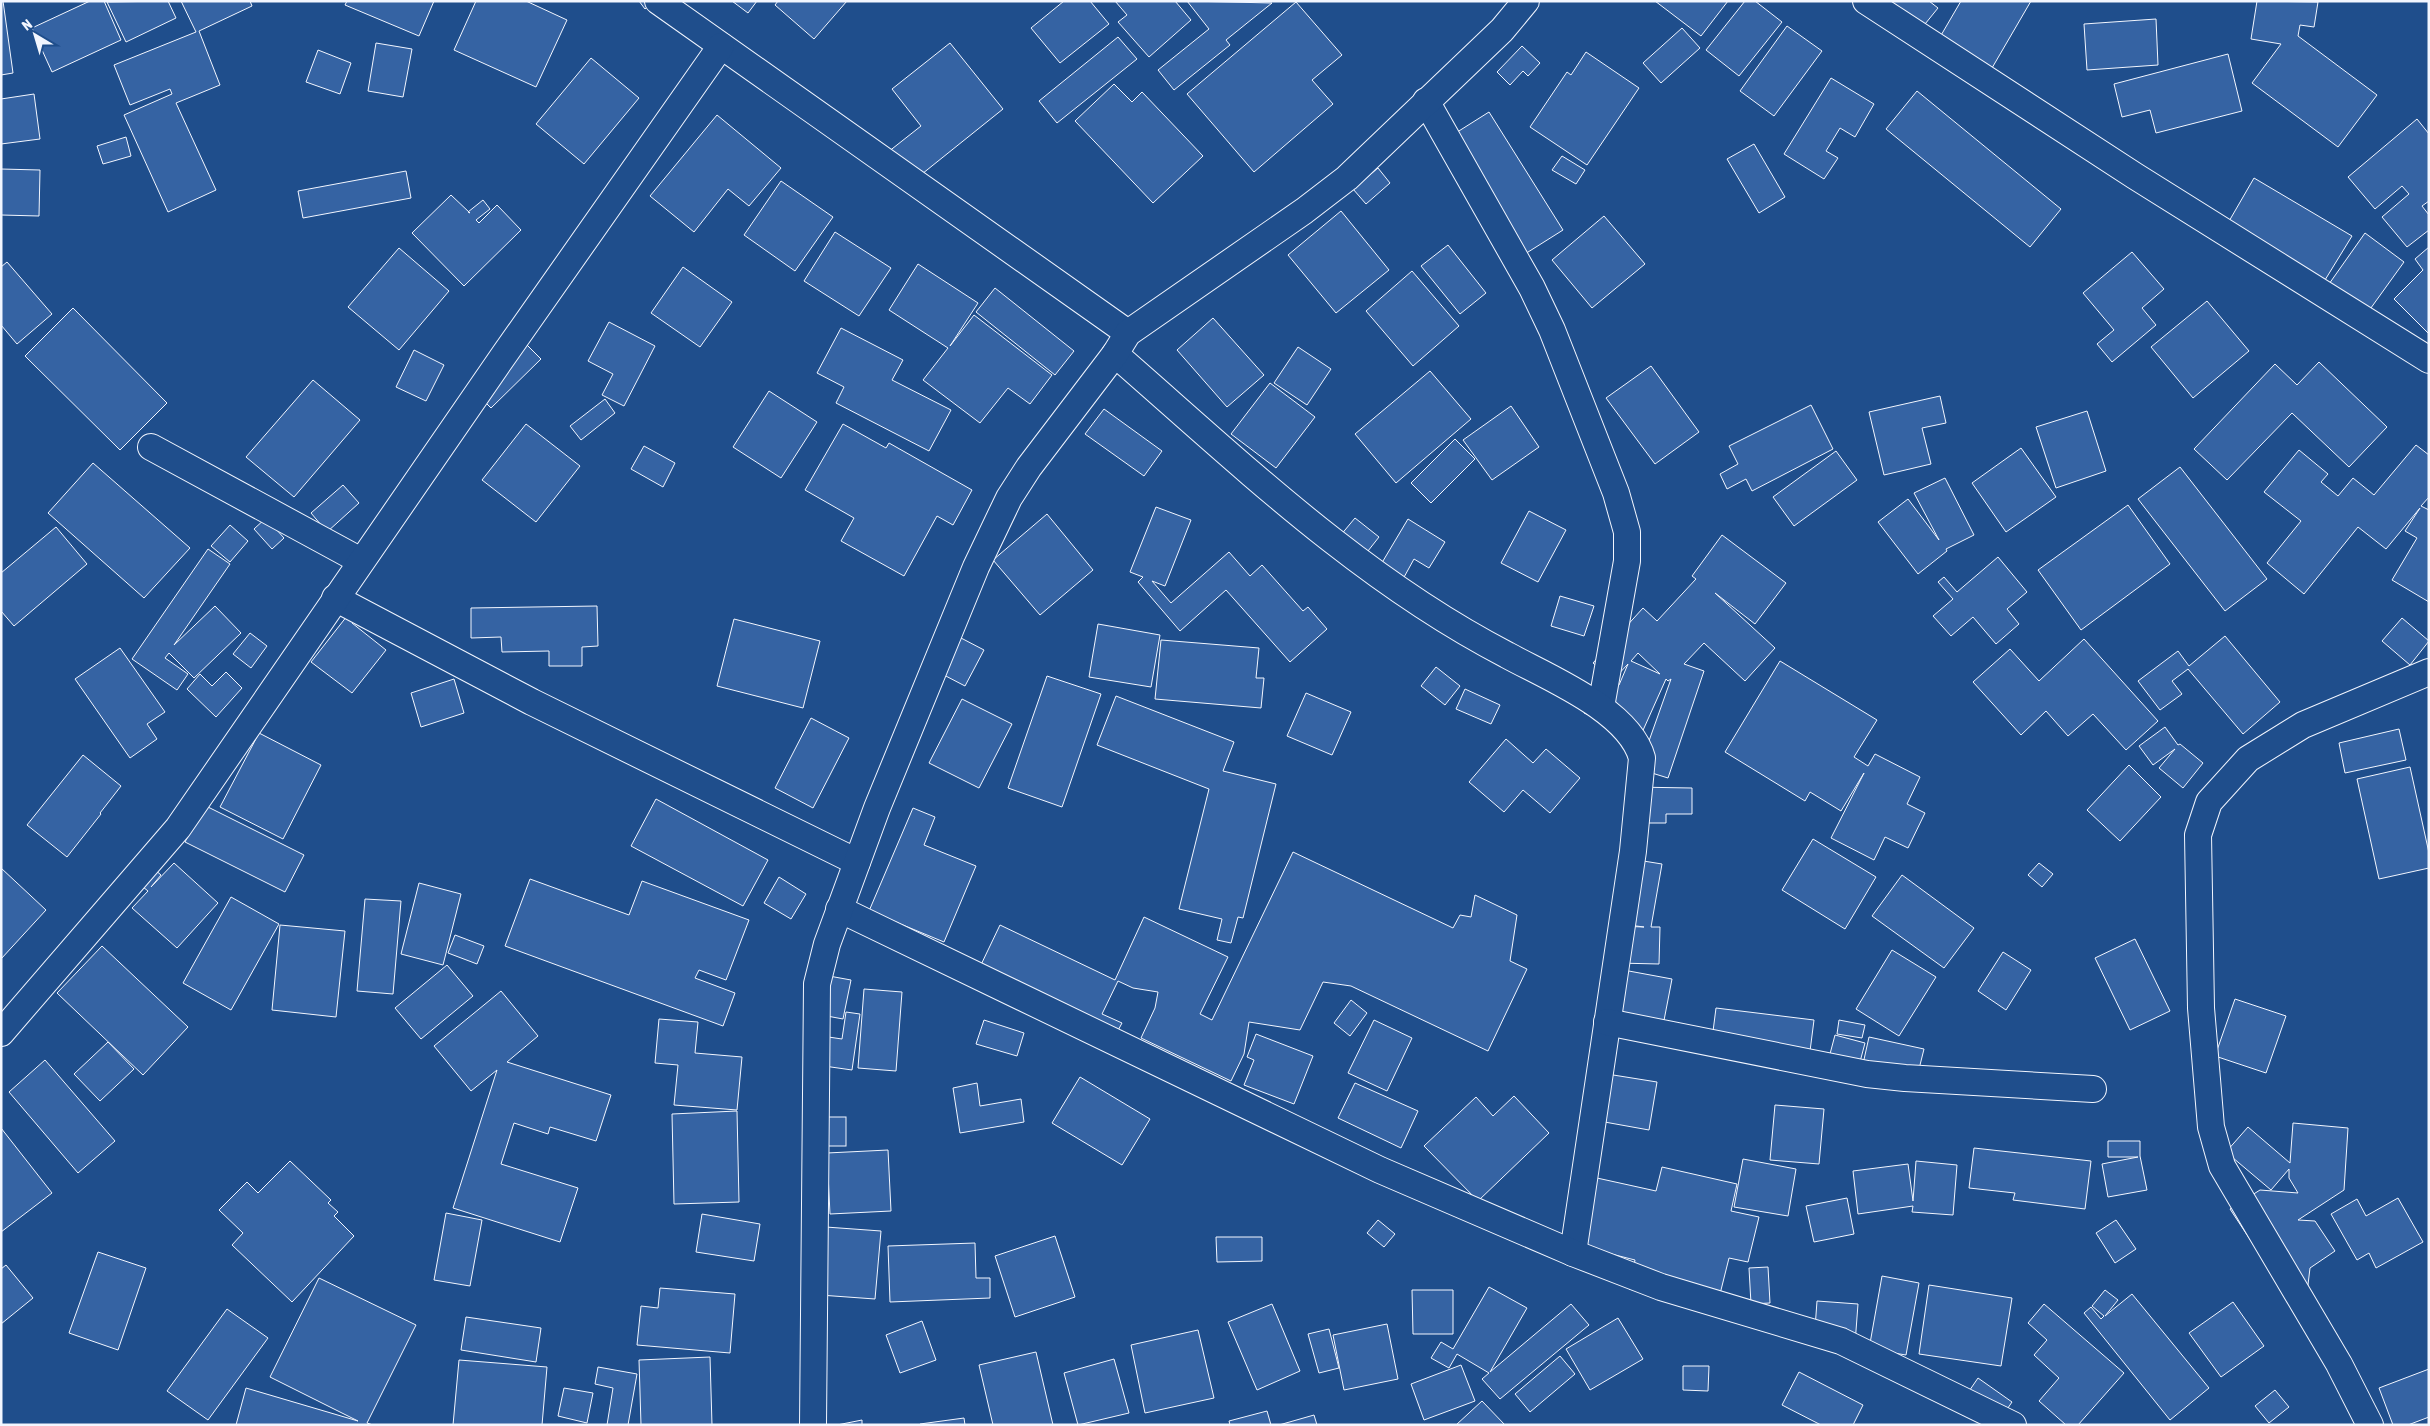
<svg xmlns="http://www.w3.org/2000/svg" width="2430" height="1426" font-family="'Asap Condensed',sans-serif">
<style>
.building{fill:#3563a3;stroke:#f2f6ff;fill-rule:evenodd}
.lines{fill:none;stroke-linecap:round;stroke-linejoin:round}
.minor-casing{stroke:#f2f6ff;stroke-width:28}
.minor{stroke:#1f4e8c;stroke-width:26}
</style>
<rect width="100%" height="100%" fill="#1f4e8c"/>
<g class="building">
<path d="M1,1H3L13,73L1,75Z"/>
<path d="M90,1H104L121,40L52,72L32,28Z"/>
<path d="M168,1L176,18L126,42L107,2Z"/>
<path d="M181,1H250L252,6L199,31L220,85L176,103L216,190L168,212L124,115L172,94L170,89L130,105L114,65L196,32Z"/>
<path d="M347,1H434L419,36L345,5Z"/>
<path d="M476,1H526L567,20L536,87L454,50Z"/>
<path d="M639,1H654L645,9Z"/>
<path d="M732,1H757L748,13Z"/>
<path d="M778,1H847L814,39L775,5Z"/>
<path d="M1064,1H1090L1109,24L1060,63L1031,28Z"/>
<path d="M1115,1H1175L1191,20L1149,57L1118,22L1127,15Z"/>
<path d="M1187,1L1272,3L1226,40L1230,45L1174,90L1158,70L1209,29Z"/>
<path d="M1655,1H1728L1701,36Z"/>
<path d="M1745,1H1755L1782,22L1739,76L1706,50Z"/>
<path d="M1886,1H1929L1938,8L1921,29Z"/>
<path d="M1961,1H2031L1992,68L1940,37Z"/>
<path d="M2257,1L2318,2L2314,27L2300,25L2298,36L2377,95L2338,147L2252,83L2281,44L2251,39Z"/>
<path d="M1296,2L1342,55L1312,80L1333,104L1254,172L1187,94Z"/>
<path d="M2156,19L2158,65L2087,70L2084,24Z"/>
<path d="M1787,26L1822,51L1774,116L1740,91Z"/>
<path d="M1682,28L1700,48L1661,83L1643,63Z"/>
<path d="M1118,37L1137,59L1057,123L1039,101Z"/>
<path d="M376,43L412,49L403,97L368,91Z"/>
<path d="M950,43L1003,109L907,186L883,156L921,126L892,89Z"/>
<path d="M1522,46L1540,63L1528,76L1523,71L1510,85L1497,72Z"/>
<path d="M318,50L351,63L340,94L306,82Z"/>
<path d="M1586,52L1639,88L1587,165L1530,127L1567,72L1571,75Z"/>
<path d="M2228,54L2242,111L2156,133L2150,110L2122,117L2114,84Z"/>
<path d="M591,58L639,98L584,164L536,124Z"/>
<path d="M1831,78L1874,104L1855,137L1840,128L1826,151L1838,158L1824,179L1784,154Z"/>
<path d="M1114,84L1132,102L1142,92L1203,156L1153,203L1075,121Z"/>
<path d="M1917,91L2061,209L2030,247L1886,129Z"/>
<path d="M34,94L40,139L1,144V99Z"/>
<path d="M1489,112L1563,230L1517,259L1443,141Z"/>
<path d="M717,115L781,168L749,206L728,189L694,232L650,196Z"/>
<path d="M2417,119L2429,134V201L2422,206L2429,215V230L2407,247L2382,217L2409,194L2402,186L2375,209L2348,177Z"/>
<path d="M126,137L131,156L103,164L97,146Z"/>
<path d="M1754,144L1785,197L1759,213L1727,159Z"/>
<path d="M1562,156L1585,170L1576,184L1552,170Z"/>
<path d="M1378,168L1390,183L1366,204L1353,189Z"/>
<path d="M1,169L40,170L39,216L1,215Z"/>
<path d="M406,171L411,198L303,218L298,191Z"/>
<path d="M2254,178L2352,236L2325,280L2228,223Z"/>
<path d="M781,181L833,217L795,271L744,235Z"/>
<path d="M451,195L470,213L468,212L483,200L490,209L476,220L479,223L497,205L521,230L464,286L412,233Z"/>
<path d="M1341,211L1389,270L1336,313L1288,255Z"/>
<path d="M1604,216L1645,264L1592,308L1552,260Z"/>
<path d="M835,232L891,268L859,316L804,281Z"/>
<path d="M2365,233L2404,262L2368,312L2329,284Z"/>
<path d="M1448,245L1486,293L1460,314L1421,266Z"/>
<path d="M2429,247V334L2394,299L2423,270L2415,259Z"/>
<path d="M399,248L449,291L399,350L348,307Z"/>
<path d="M2132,252L2164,289L2142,308L2156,325L2112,362L2097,344L2114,330L2083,293Z"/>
<path d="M7,262L52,314L17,344L1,325V267Z"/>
<path d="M918,264L978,303L950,346L974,315L1052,375L1030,404L1008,388L980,423L923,380L948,348L889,310Z"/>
<path d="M683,267L732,302L700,347L651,313Z"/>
<path d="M1412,271L1459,326L1413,366L1366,311Z"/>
<path d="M995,288L1074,351L1055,375L976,312Z"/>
<path d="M2207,301L2249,351L2193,398L2151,347Z"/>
<path d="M73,308L167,403L120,450L25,356Z"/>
<path d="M1213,318L1264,375L1227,407L1177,350Z"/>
<path d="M609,322L655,346L624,406L602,395L613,374L588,361Z"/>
<path d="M841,328L903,360L892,380L951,410L929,451L836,403L844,387L817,373Z"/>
<path d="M520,338L541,359L491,408L471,388Z"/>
<path d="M1298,347L1331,369L1307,405L1274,383Z"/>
<path d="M414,350L444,365L426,401L396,387Z"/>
<path d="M2319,362L2387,427L2349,467L2292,413L2227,480L2194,449L2275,364L2297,385Z"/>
<path d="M1651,366L1699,432L1655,464L1606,398Z"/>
<path d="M1430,371L1471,419L1396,483L1355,434Z"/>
<path d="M313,380L360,420L294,497L246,457Z"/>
<path d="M1270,383L1315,417L1276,468L1231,434Z"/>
<path d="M769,391L817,422L781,478L733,447Z"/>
<path d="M1940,396L1946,423L1922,428L1931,464L1884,475L1869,412Z"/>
<path d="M605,399L615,413L581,440L570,426Z"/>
<path d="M1811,405L1833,449L1752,491L1746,479L1727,489L1720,474L1738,464L1729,446Z"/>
<path d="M1511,406L1539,447L1492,480L1463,440Z"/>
<path d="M1104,409L1162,451L1144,476L1085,434Z"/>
<path d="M2087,411L2106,471L2056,488L2036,427Z"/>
<path d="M526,424L580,466L536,522L482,480Z"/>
<path d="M843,424L886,448L889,443L972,490L953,525L937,516L904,576L841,541L854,518L805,490Z"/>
<path d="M1455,439L1475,459L1431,503L1411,483Z"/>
<path d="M2416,445L2429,455V497L2421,506L2429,510V602L2392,580L2417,538L2405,531L2420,508L2386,549L2358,527L2304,594L2267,563L2301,521L2264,492L2299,450L2328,474L2321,482L2338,496L2353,478L2374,495Z"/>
<path d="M644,446L675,463L663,487L631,469Z"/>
<path d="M2021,448L2056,497L2006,532L1972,483Z"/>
<path d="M1836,451L1857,480L1794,526L1773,497Z"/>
<path d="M93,463L190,548L144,598L48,513Z"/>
<path d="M2180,467L2267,579L2225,611L2138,499Z"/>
<path d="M1945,478L1974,535L1946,549L1947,551L1918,574L1878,522L1908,499L1939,540L1914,493Z"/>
<path d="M343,485L359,503L327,532L311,513Z"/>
<path d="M2128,505L2170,564L2081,630L2038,570Z"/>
<path d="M1156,507L1191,520L1165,586L1152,581L1171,603L1229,552L1250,576L1262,565L1303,611L1308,607L1327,629L1290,662L1226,590L1180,631L1138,582L1143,577L1130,572Z"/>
<path d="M1529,511L1566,530L1538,582L1501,563Z"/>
<path d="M1047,514L1093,570L1040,615L993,560Z"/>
<path d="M266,518L284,538L272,549L254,529Z"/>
<path d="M1355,518L1379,537L1364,556L1340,536Z"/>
<path d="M1408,519L1445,542L1429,568L1414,559L1403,579L1380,566Z"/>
<path d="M230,525L248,541L230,562L211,546Z"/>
<path d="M56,527L87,564L14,626L1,611V573Z"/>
<path d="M1722,535L1786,583L1755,624L1715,593L1775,648L1745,681L1704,643L1684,664L1704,671L1668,778L1639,769L1671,679L1668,681L1666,679L1640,737L1584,713L1600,677L1619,685L1628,664L1613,680L1593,663L1643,608L1657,621L1696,579L1692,576ZM1638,653L1660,674L1631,661Z"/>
<path d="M208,549L230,564L174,645L215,606L241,633L194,678L169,653L165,658L188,674L177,690L132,659Z"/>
<path d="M1998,557L2027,592L2007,609L2019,624L1996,644L1973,617L1951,636L1933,616L1953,599L1938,582L1944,577L1957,592Z"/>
<path d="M1560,596L1594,606L1584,636L1551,626Z"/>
<path d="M358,602L364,607L352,623L386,650L352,693L311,662Z"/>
<path d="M597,606L598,646L582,647V666H549V651L502,652L501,637L471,638V608Z"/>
<path d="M2402,618L2429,641L2410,665L2382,641Z"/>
<path d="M734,619L820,641L803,708L717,686Z"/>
<path d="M1098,624L1160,635L1151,687L1089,677Z"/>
<path d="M250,633L267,646L251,668L233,654Z"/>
<path d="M2225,636L2280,702L2243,734L2188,669L2172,681L2182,694L2160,710L2138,681L2178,651L2189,666Z"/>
<path d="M961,638L984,650L965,686L942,674Z"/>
<path d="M2084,639L2158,721L2126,750L2093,714L2068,736L2046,711L2021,735L1973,682L2010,649L2039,681Z"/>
<path d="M1161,640L1259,648L1256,678H1264L1261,708L1155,699Z"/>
<path d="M120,648L165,712L147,724L157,739L130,758L75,679Z"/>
<path d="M1780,661L1877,720L1854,757L1868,766L1875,754L1920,777L1907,804L1925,813L1908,848L1885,837L1874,860L1831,838L1864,773L1841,811L1810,792L1805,801L1725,752Z"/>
<path d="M1436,667L1460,686L1445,705L1421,686Z"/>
<path d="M226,672L242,688L216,717L187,689L200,674L212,686Z"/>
<path d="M1047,676L1101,694L1062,807L1008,788Z"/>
<path d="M454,679L464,713L421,727L411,693Z"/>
<path d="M1465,689L1500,705L1491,724L1456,709Z"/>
<path d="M1306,693L1351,712L1332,755L1287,736Z"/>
<path d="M1116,696L1234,742L1223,771L1276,784L1243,918L1238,917L1231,943L1217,940L1222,919L1179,909L1209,789L1097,745Z"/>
<path d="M962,699L1012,724L979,788L929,763Z"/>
<path d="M811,718L849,738L813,808L775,788Z"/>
<path d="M2165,727L2178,745L2180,744L2203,763L2183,788L2159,768L2175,749L2153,765L2139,746Z"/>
<path d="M2399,729L2406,760L2345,773L2339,743Z"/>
<path d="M259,733L321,765L283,839L220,807Z"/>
<path d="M1506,739L1533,763L1546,749L1580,778L1550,813L1523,790L1504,812L1469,782Z"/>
<path d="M83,755L121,786L100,813L101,814L67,857L27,825Z"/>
<path d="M2129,765L2161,797L2120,841L2087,810Z"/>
<path d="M2410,767L2429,853V868L2379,879L2357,779Z"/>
<path d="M1632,787L1692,788V814H1666V823H1631Z"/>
<path d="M656,799L768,860L743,906L631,846Z"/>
<path d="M204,805L304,855L285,892L185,842Z"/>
<path d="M913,808L935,817L924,845L976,866L944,942L869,911Z"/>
<path d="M1813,839L1876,877L1845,929L1782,890Z"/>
<path d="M1293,852L1453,928L1460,915L1471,917L1475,895L1517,915L1510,961L1527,969L1488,1051L1351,986L1323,982L1300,1030L1249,1022L1244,1054L1231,1081L1141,1038L1155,1008L1158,992L1133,988L1118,981L1102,1014L1122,1023L1115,1036L978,971L1000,925L1115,980L1144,917L1228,957L1200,1014L1212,1020Z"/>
<path d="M1631,859L1662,864L1651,927H1660L1659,964L1617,963L1618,926L1644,927L1621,924Z"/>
<path d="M147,863L161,875L151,887L174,863L218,903L177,948L132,908L148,891L133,879Z"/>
<path d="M2039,863L2053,874L2042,887L2028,875Z"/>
<path d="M1,868L46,910L1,959Z"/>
<path d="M1902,875L1974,928L1944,968L1872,916Z"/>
<path d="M779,877L806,894L791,919L764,903Z"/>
<path d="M530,879L629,915L642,881L749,920L726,980L699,970L695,978L735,993L723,1026L505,946Z"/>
<path d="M419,883L461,894L443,965L401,954Z"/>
<path d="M231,897L279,924L231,1010L183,983Z"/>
<path d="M365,899L401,901L393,994L357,991Z"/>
<path d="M280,925L345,931L336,1017L272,1010Z"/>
<path d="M455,935L484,946L477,964L448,953Z"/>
<path d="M2135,939L2170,1011L2130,1030L2095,958Z"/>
<path d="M102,946L188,1027L143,1075L57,993Z"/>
<path d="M1892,950L1936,977L1899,1036L1856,1009Z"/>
<path d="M2003,952L2031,970L2006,1010L1978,991Z"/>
<path d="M447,965L473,996L421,1039L395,1008Z"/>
<path d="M1618,969L1672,979L1661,1036L1607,1027Z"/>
<path d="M818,974L851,980L843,1019L811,1013Z"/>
<path d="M864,989L902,992L896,1071L858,1068Z"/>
<path d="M501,991L538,1036L507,1062L611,1095L596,1141L550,1127L548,1134L514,1123L501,1164L578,1188L560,1242L453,1208L497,1070L471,1091L434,1046Z"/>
<path d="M2235,999L2286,1016L2266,1073L2215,1056Z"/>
<path d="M1351,1000L1367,1013L1350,1036L1334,1023Z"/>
<path d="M1716,1008L1814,1020L1809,1059L1711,1047Z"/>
<path d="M846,1012L860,1014L852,1070L810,1064L815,1035L842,1039Z"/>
<path d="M659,1019L698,1022L695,1053L742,1057L737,1110L674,1105L678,1065L655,1063Z"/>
<path d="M984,1020L1024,1033L1017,1056L976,1044Z"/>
<path d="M1374,1020L1412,1038L1387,1091L1348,1073Z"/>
<path d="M1839,1020L1865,1025L1862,1038L1837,1034Z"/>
<path d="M1256,1034L1313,1056L1294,1104L1244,1085L1254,1060L1247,1057Z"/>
<path d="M1835,1035L1865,1043L1856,1077L1826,1069Z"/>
<path d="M1869,1037L1924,1049L1915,1085L1861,1073Z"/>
<path d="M108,1042L134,1069L100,1101L74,1074Z"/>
<path d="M45,1060L115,1141L78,1173L9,1092Z"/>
<path d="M1607,1074L1657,1082L1649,1130L1599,1121Z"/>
<path d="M1080,1077L1150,1119L1122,1165L1052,1123Z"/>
<path d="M977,1083L980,1106L1021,1099L1024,1122L960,1133L953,1088Z"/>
<path d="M1355,1083L1418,1111L1401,1148L1338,1118Z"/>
<path d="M1514,1096L1549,1133L1478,1201L1424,1146L1476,1097L1493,1116Z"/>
<path d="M1775,1105L1824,1109L1819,1164L1770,1160Z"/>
<path d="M737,1111L739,1202L674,1204L672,1114Z"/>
<rect x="813" y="1117" width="33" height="29"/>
<path d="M2293,1123L2348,1128L2344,1190L2298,1220L2315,1221L2335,1251L2310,1268L2307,1293L2257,1250L2230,1209L2260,1190L2298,1193L2289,1178V1169L2271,1190L2226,1152L2248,1127L2290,1163Z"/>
<path d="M1,1128L52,1193L1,1232Z"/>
<path d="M2108,1141H2140V1156L2147,1190L2108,1197L2102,1164L2138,1157H2108Z"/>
<path d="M1974,1148L2091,1161L2085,1209L2013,1200L2015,1193L1969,1188Z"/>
<path d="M888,1150L891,1211L830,1214L827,1153Z"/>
<path d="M1743,1159L1796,1169L1788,1216L1734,1207Z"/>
<path d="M290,1161L331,1200L328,1203L338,1212L334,1216L354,1236L292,1302L232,1245L243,1233L219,1210L247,1182L258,1193Z"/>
<path d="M1916,1161L1957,1165L1953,1215L1912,1212L1913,1206L1858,1214L1853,1171L1908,1164L1913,1201Z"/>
<path d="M1662,1167L1737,1184L1731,1211L1759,1217L1748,1262L1729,1258L1716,1310L1629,1289L1635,1260L1580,1246L1597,1178L1656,1191Z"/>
<path d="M1847,1198L1854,1234L1814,1242L1806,1206Z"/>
<path d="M2398,1198L2423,1242L2376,1268L2369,1253L2357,1260L2331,1214L2357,1199L2366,1216Z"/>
<path d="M446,1213L482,1220L470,1286L434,1280Z"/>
<path d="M702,1214L760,1224L754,1261L696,1252Z"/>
<path d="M1378,1220L1395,1234L1384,1247L1367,1233Z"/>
<path d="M2116,1220L2136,1249L2115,1263L2096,1233Z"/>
<path d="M812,1226L881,1231L875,1299L806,1294Z"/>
<path d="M1055,1236L1075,1297L1015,1317L995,1256Z"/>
<path d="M1216,1237H1262V1261L1217,1262Z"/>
<path d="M975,1243L976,1278H990V1298L890,1302L888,1246Z"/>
<path d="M98,1252L146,1268L118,1350L69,1333Z"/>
<path d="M6,1265L33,1298L1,1324V1269Z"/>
<path d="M1768,1267L1770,1303L1751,1304L1749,1268Z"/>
<path d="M1882,1276L1919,1283L1906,1355L1869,1349Z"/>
<path d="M319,1278L416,1325L367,1423L373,1425H236L246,1388L358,1421L270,1377Z"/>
<path d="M1929,1285L2012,1298L2001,1366L1919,1354Z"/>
<path d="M1489,1287L1527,1308L1490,1372L1571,1304L1589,1325L1500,1399L1482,1379L1489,1373L1457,1354L1449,1368L1431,1358L1441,1342L1453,1349Z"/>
<path d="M660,1288L735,1294L730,1353L637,1345L641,1306L658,1308Z"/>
<path d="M1412,1290H1453V1334H1413Z"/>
<path d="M2105,1290L2118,1300L2105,1316L2132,1294L2209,1388L2170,1420L2084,1313L2091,1307L2101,1319L2104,1316L2092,1306Z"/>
<path d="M1817,1301L1858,1304L1855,1344L1814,1342Z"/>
<path d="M2233,1302L2264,1346L2221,1377L2189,1333Z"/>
<path d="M1272,1304L1300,1371L1257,1390L1228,1322Z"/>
<path d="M2044,1304L2124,1373L2078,1425H2066L2039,1401L2059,1378L2034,1355L2047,1340L2028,1323Z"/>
<path d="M227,1309L268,1338L208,1420L167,1391Z"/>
<path d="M466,1317L541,1328L536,1362L461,1350Z"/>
<path d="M1618,1318L1643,1359L1590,1390L1566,1349Z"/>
<path d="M922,1321L936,1360L900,1373L886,1335Z"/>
<path d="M1387,1324L1398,1379L1344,1390L1333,1335Z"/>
<path d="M1329,1329L1339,1368L1319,1373L1308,1334Z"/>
<path d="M1198,1330L1214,1398L1145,1413L1131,1345Z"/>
<path d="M1036,1352L1053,1425H993L979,1365Z"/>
<path d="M1560,1356L1575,1374L1530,1412L1515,1394Z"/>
<path d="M710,1357L712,1425H641L639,1360Z"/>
<path d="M1114,1359L1129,1413L1078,1425L1064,1373Z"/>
<path d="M459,1360L547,1367L542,1425H453Z"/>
<path d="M1461,1365L1475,1401L1424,1420L1411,1384Z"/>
<path d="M1683,1366H1709L1708,1391L1683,1390Z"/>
<path d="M598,1367L637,1374L628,1425H607L613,1388L595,1384Z"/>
<path d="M2429,1369V1417L2408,1425H2393L2379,1388Z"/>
<path d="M1799,1372L1863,1405L1853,1425H1821L1782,1405Z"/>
<path d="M1978,1378L2012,1402L1997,1424L1963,1400Z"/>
<path d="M564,1388L593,1393L587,1423L558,1416Z"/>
<path d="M2275,1390L2289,1407L2269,1423L2255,1406Z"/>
<path d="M1482,1401L1505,1425H1456Z"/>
<path d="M1267,1411L1271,1425H1230L1229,1421Z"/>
<path d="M1314,1415L1317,1425H1279Z"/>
<path d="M964,1418L965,1425H920V1424Z"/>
<path d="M862,1420V1425H837Z"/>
</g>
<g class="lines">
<g class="minor-casing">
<g id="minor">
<path d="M658,1L1128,333"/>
<path d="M1866,1L2135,176L2429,360"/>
<path d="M1426,101L1532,288L1552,330L1616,493L1627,532V561L1601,707"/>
<path d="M1115,354C1239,462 1360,579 1507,655C1547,677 1629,710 1642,758L1633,851L1573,1253"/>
<path d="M151,447L361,561"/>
<path d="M335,598L532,702L857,862"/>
<path d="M839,909L1380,1170L1573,1253L1661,1287L1841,1341L2013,1425"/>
<path d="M1607,1022L1867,1074L1905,1078L2093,1089"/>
<path d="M1,1033L178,828L504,355L721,46"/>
<path d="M813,1425L817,984L827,944L877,808L976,567L1009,498L1029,467L1115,354L1128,333L1304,211L1347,178L1502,30L1526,1"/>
<path d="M2370,1425L2339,1364L2222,1166L2211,1127L2201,1008L2198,835L2209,802L2248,759L2303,725L2429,672"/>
</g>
</g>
<use href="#minor" class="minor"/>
</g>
<rect width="2430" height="1426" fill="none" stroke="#f2f6ff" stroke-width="5"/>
<g transform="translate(35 35) rotate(322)" stroke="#1f4e8c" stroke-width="4" paint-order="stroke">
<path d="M0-4L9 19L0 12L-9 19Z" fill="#f2f6ff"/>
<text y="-8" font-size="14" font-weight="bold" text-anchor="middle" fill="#f2f6ff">N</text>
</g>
</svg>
